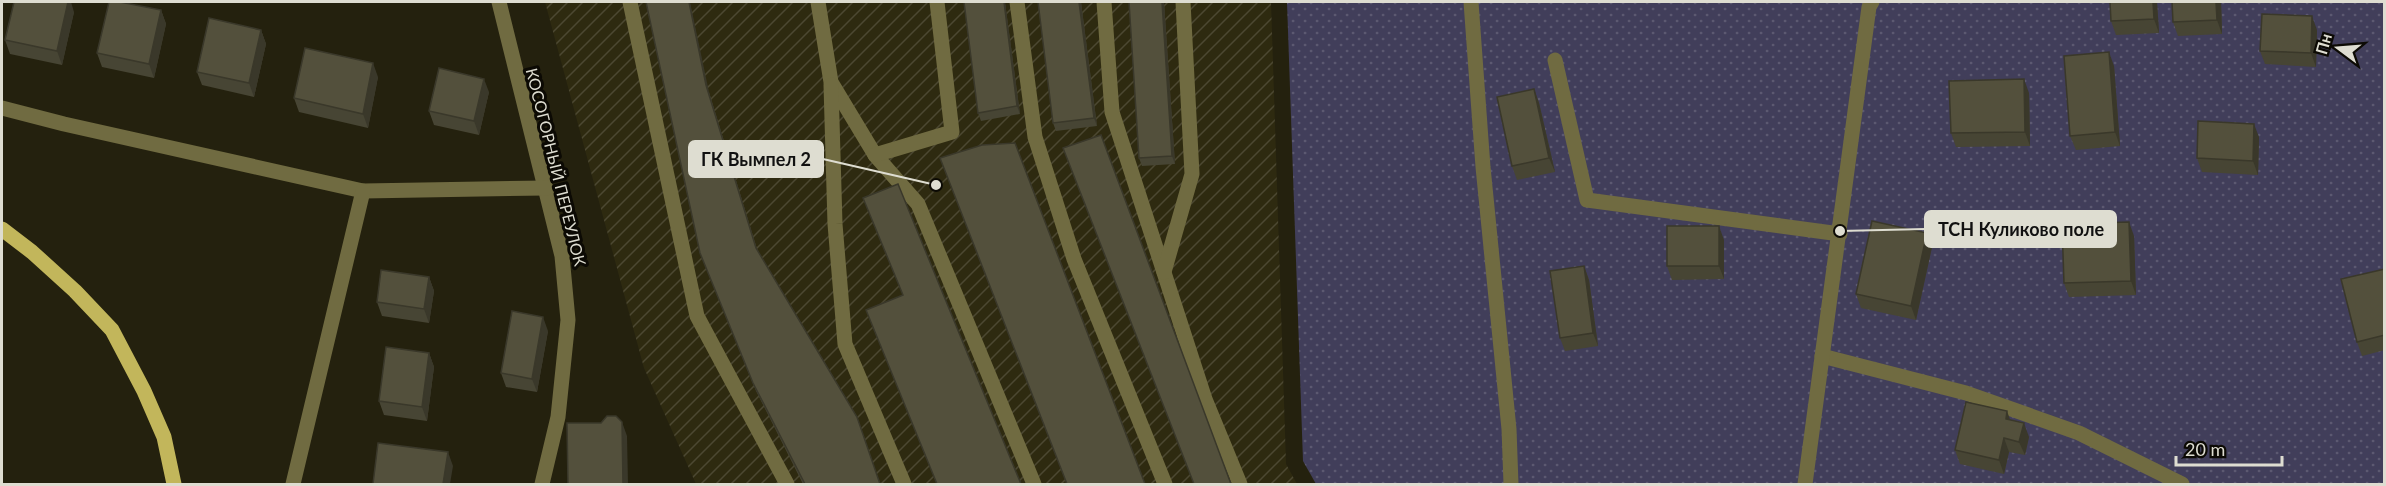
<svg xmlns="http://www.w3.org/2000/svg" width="2386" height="486" font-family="Lato,sans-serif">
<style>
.industrial{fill:url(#industrial-furrows)}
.garden{fill:url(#garden-dots)}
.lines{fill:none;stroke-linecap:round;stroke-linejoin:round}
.minor{stroke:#706b41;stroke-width:15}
.major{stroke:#c2b65b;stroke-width:15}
.wall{fill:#474534}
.shaded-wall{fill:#3a382a}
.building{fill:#53503c;stroke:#3a382a;stroke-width:1.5}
.labels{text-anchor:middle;stroke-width:6;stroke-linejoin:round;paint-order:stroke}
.street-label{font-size:16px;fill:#deddd1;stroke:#0c0a04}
.leader{fill:none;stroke:#deddd1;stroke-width:2}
.callout-dot{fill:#deddd1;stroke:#0c0a04;stroke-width:2}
.callout{fill:#deddd1;stroke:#deddd1;stroke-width:2}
.callout-label{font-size:18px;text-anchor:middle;font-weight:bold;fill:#111}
</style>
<defs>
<pattern id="industrial-furrows" width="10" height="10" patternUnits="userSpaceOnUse" patternTransform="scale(1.5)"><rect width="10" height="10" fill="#2e2a10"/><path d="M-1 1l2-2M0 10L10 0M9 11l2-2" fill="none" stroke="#4c4832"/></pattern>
<pattern id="garden-dots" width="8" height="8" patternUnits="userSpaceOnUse" patternTransform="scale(1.5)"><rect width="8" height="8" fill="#413e5a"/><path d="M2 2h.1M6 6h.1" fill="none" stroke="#5c5971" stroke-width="1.8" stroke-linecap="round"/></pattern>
</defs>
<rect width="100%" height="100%" fill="#24210e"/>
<path class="industrial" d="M545,2H1271L1286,464L1297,484H696L644,368Z"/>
<path class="garden" d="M1287,2H2384V484H1316L1303,461Z"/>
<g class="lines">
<g class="minor">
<path d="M499,2L562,256L568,320L558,417L542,484"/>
<path d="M630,2L697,316L787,484"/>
<path d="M818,2L831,82L875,155L918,204L1034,484"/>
<path d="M1017,2L1035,137L1074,259L1165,484"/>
<path d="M1104,2L1112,112L1205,399L1240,484"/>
<path d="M1471,2L1483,167L1509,429L1511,484"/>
<path d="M1555,60L1587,200L1840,234"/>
<path d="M831,85L835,224L845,344L904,484"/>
<path d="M2,108L64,124L363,191L546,188"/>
<path d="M875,155L952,132L937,2"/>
<path d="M1164,272L1192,174L1183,2"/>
<path d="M1822,356L1966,393L2079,433L2182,484"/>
<path d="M293,484L363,191"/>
<path d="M1805,484L1869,7L1872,2"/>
</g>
<path class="major" d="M2,229L32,252L75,291L112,330L144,391L164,437L174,484"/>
</g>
<g class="wall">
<path d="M964,2H1005L1020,114L981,121L978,113Z"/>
<path d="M1081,2L1097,126L1056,131L1053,123Z"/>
<path d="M1129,2H1164L1175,164L1142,166L1139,158Z"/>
<path d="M2157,2L2159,33L2116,35L2111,21Z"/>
<path d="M2172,2H2221L2222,34L2178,36L2173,22Z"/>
<path d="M161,10L166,24L154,78L102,67L97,53Z"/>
<path d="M74,12L62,65L10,54L5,40Z"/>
<path d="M261,30L266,44L254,97L202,85L197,72Z"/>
<path d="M2317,30L2316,67L2265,64L2260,51Z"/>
<path d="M2114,66L2120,146L2076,150L2070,136Z"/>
<path d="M378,77L368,128L299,112L294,98Z"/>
<path d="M1534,89L1539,103L1555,172L1517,180L1512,166Z"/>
<path d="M489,92L479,135L434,125L429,111Z"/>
<path d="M709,92L757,249L881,484H803L756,391L700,253Z"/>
<path d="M2029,93L2030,146L1956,147L1951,133Z"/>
<path d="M2259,137L2258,175L2202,172L2197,158Z"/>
<path d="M1927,233L1932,247L1916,320L1861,308L1856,294Z"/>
<path d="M2134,236L2136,295L2069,297L2064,283Z"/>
<path d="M1724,240V279L1672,280L1667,266Z"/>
<path d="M1584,266L1589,280L1598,346L1565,351L1560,338Z"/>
<path d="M2385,269V350L2362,356L2357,342Z"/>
<path d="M429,277L434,291L429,323L382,316L377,302Z"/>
<path d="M548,331L537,392L506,387L501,373Z"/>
<path d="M429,353L434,367L427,421L384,415L379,401Z"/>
<path d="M2010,420L2029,437L2025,455L2009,452L2004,474L1960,464L1955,450Z"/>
</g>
<g class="shaded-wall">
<path d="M68,2H71L74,12L62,65L57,51Z"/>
<path d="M689,2H690L709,92L706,85Z"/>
<path d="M1004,2H1005L1020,114L1017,106Z"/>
<path d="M1079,2H1081L1097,126L1094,118Z"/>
<path d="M1162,2H1164L1175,164L1172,156Z"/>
<path d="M2153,2H2157L2159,33L2154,19Z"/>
<path d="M2216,2H2221L2222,34L2217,20Z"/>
<path d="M161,10L166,24L154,78L149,64Z"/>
<path d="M2312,16L2317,30L2316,67L2311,53Z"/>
<path d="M261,30L266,44L254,97L249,83Z"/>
<path d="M2109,52L2114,66L2120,146L2115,132Z"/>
<path d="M373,63L378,77L368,128L363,114Z"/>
<path d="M484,79L489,92L479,135L474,121Z"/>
<path d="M2024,79L2029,93L2030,146L2025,132Z"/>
<path d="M1534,89L1539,103L1555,172L1549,158Z"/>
<path d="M2254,124L2259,137L2258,175L2253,161Z"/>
<path d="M2129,222L2134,236L2136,295L2131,281Z"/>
<path d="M1719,226L1724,240V279L1719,266Z"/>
<path d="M1927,233L1932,247L1916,320L1911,306Z"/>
<path d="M1584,266L1589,280L1598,346L1593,333Z"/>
<path d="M429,277L434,291L429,323L424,309Z"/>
<path d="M543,317L548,331L537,392L532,379Z"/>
<path d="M429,353L434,367L427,421L422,407Z"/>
<path d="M2007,411L2012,425L2006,419Z"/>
<path d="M622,422L627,436L628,484H623Z"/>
<path d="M2024,423L2029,437L2025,455L2019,442Z"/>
<path d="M2004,438L2009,452L2004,474L1999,460Z"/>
<path d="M448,452L453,466L450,484H443Z"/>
</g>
<g class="building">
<path d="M14,2H68L57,51L5,40Z"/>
<path d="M109,2H120L161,10L149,64L97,53Z"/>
<path d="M646,2H689L706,85L756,248L857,417L880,484H805L753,383L700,253Z"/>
<path d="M964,2H1004L1017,106L978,113Z"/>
<path d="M1038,2H1079L1094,118L1053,123Z"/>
<path d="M1129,2H1162L1172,156L1139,158Z"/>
<path d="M2110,2H2153L2154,19L2111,21Z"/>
<path d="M2172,2H2216L2217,20L2173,22Z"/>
<path d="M2262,14L2312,16L2311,53L2260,51Z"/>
<path d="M209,18L261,30L249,83L197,72Z"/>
<path d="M305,48L373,63L363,114L294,98Z"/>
<path d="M2109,52L2115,132L2070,136L2064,56Z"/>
<path d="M439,68L484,79L474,121L429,111Z"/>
<path d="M2024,79L2025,132L1951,133L1949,81Z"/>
<path d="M1534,89L1549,158L1512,166L1497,97Z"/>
<path d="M2198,121L2254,124L2253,161L2197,158Z"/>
<path d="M1101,135L1231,484H1194L1063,148Z"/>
<path d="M1015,143L1145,484H1067L940,158L982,145Z"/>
<path d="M898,184L1021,484H937L866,310L903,295L863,198Z"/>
<path d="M1872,221L1927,233L1911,306L1856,294Z"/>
<path d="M2129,222L2131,281L2064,283L2062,224Z"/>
<rect x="1667" y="226" width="52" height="40"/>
<path d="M1584,266L1593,333L1560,338L1550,271Z"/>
<path d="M2385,269V335L2357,342L2341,279Z"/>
<path d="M381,270L429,277L424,309L377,302Z"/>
<path d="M512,311L543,317L532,379L501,373Z"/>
<path d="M386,347L429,353L422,407L379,401Z"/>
<path d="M1966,402L2007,411L2006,419L2024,423L2019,442L2004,438L1999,460L1955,450Z"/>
<path d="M607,416H616L622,422L623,484H568L567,423H601Z"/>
<path d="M378,443L448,452L443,484H373Z"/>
</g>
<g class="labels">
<g class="street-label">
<text transform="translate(556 167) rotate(76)" y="6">КОСОГОРНЫЙ ПЕРЕУЛОК</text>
</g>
</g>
<path class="leader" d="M936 185L823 159M1840 231L1925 229"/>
<g class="callout-dot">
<circle cx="936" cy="185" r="6"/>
<circle cx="1840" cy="231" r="6"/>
</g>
<g class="callout">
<rect x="689" y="141" width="134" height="36" rx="6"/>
<rect x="1925" y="211" width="191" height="36" rx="6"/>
</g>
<g class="callout-label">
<text x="756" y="166">ГК Вымпел 2</text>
<text x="2021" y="236">ТСН Куликово поле</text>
</g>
<rect width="2386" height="486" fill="none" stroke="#deddd1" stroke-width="6"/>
<g transform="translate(2338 48) rotate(286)" stroke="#0c0a04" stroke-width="4.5" paint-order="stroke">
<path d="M0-4.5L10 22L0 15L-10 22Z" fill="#deddd1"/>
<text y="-9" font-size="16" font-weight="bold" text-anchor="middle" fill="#deddd1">Пн</text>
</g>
<path d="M2176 456v9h106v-9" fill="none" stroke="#deddd1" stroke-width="3"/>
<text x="2185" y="456" font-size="18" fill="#deddd1" stroke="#0c0a04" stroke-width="4.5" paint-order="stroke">20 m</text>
</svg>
